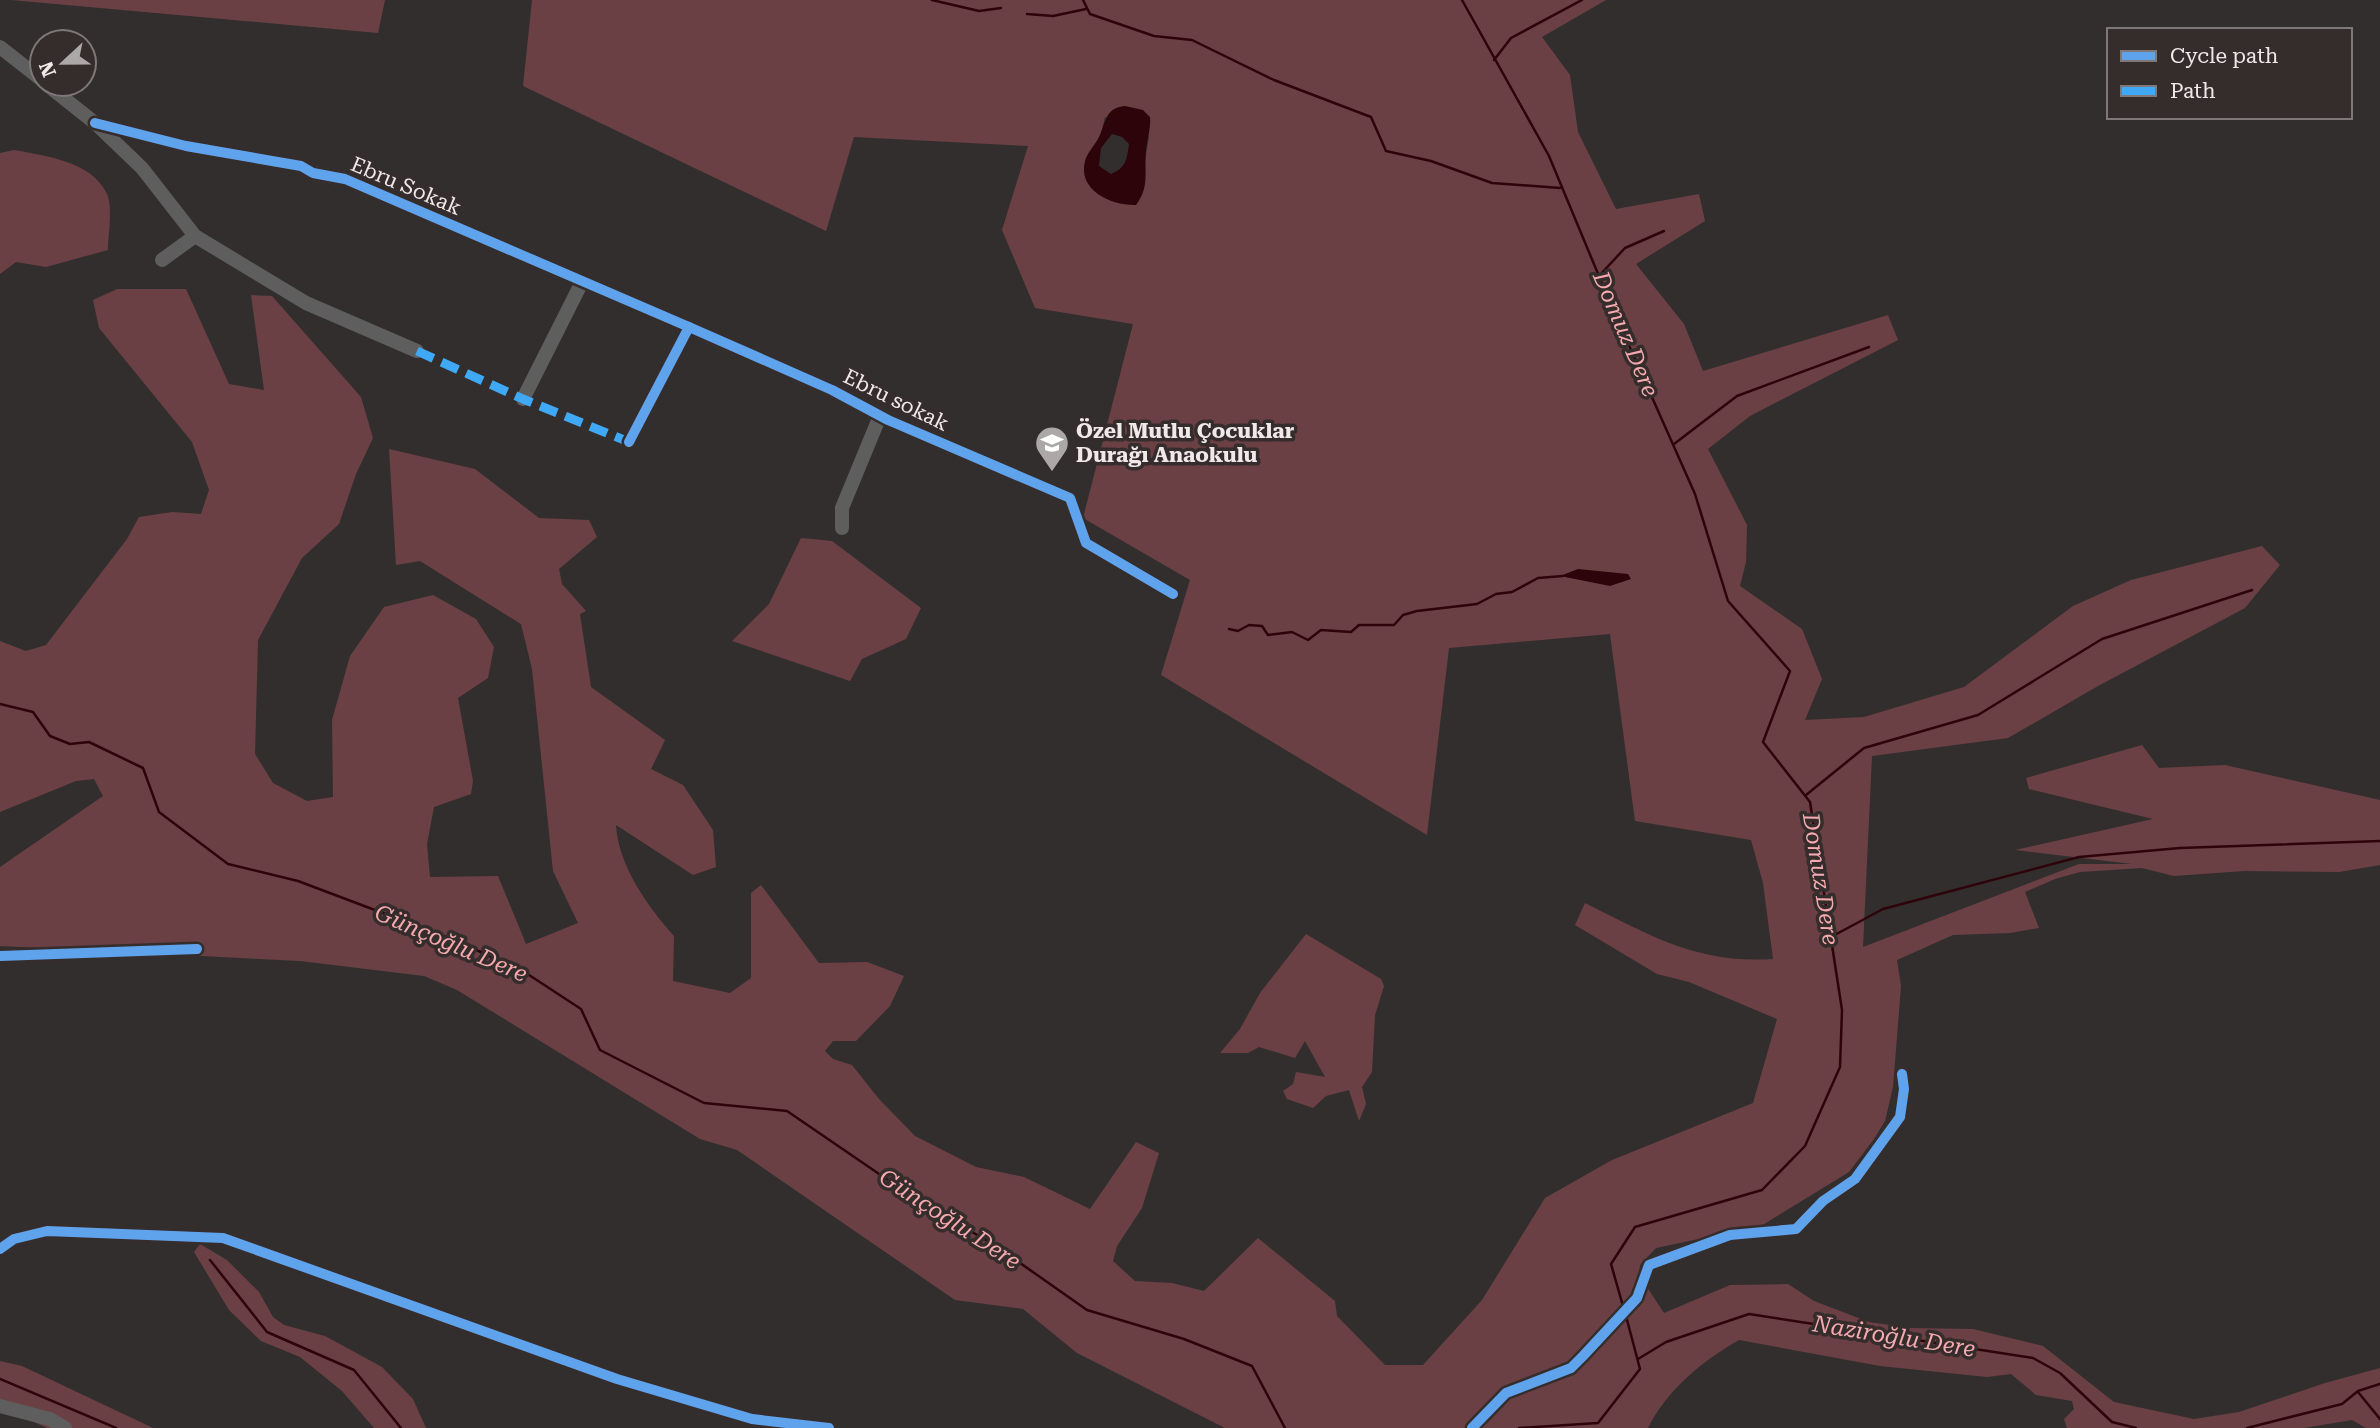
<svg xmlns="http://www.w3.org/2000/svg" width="2380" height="1428" font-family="'Roboto Serif',serif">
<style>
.green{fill:#6b4044;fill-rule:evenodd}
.water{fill:#2e040b;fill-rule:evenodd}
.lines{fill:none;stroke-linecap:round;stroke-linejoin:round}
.stream{stroke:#2e040b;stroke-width:2.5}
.minor{stroke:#5e5e5e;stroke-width:14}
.quiet{stroke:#3fa9f5;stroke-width:9;stroke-dasharray:18 9;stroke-linecap:butt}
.cycleway-casing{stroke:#352c2c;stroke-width:15}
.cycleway{stroke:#60a3ed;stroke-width:10}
.labels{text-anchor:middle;stroke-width:7;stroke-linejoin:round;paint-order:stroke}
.street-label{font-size:21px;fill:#efe9e9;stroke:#352c2c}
.poi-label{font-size:21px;font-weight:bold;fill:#efe9e9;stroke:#352c2c;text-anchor:start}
.water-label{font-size:23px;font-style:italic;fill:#f5aaaf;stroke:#352c2c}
</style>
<rect width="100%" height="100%" fill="#332e2e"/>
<g class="green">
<path d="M11,0H385L378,33Z"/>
<path d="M532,0H1606L1542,37L1570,75L1578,132L1616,209L1699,194L1705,221L1636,264L1684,324L1703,371L1888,315L1898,340L1750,416L1708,449L1747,525L1746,562L1740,586L1802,629L1822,679L1805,720L1864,717L1964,687L2073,606L2131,580L2262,546L2280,565L2245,608L2098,686L2008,738L1872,756L1863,947L2079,864H2132L2015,850L2153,819L2029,789L2026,778L2142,745L2159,768L2225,765L2380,800V865L2339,872L2244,871L2174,876L2142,868L2080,872L2055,879L2025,892L2039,928L2010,933L1953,935L1897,960L1901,986L1893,1087L1885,1121L1874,1139L1849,1172L1761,1226L1656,1248L1640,1265L1639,1275L1664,1313L1730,1285L1788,1284L1814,1301L1869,1322L1910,1328L1973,1329L2043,1346L2114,1402L2194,1419L2239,1412L2325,1383L2380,1368V1428H2366L2352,1420L2304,1428H2067L2064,1419L2074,1409L2072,1401L2036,1395L2011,1374L1987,1377L1880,1366L1739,1340C1702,1361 1667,1390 1648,1428H1225L1077,1353L1023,1309L955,1300L737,1150L700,1139L457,990L424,976L300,961L0,946V867L103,796L94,779L76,781L0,812V641L26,651L46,645L127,539L139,517L172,512L201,514L209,490L192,442L99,328L93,300L117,289H186L229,384L264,390L251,295L272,296L361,397L373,438L356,474L339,524L302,558L258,640L255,754L273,783L307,801L333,797L332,720L350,656L384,607L433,595L476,619L494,647L488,678L458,698L473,781L471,794L434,807L427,844L430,877L498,876L526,944L578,923L553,871L532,669L521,624L420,561L396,565L389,449L475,469L539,518L589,520L597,537L559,569L562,584L586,611L580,614L591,687L665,740L651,769L683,785L713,830L716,867L693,875L616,825C618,865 648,907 674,936L673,981L730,993L751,978V893L761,885L819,963L867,962L904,976L890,1006L856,1041H833L825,1051L833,1059L852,1065L879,1099L915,1136L976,1167L1024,1177L1090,1209L1136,1142L1159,1153L1142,1208L1117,1246L1113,1261L1135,1281L1172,1283L1204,1291L1258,1238L1335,1301L1337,1316L1385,1365H1423L1482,1300L1545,1198L1612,1160L1753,1103L1777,1019L1689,982L1657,974L1575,925L1585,903C1651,936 1698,964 1773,959L1763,883L1751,840L1635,821L1610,634L1449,648L1427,835L1161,675L1190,580L1083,518L1133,324L1035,308L1002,230L1028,146L854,137L826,231L523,86ZM1105,117L1149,136L1145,161L1089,185Z"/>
<path d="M14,150C45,156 92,161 107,194C113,208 108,235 108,250L46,267L16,262L0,274V153Z"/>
<path d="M801,538L832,541L921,608L906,639L862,659L850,681L732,641L769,604Z"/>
<path d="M1306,934L1381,979L1384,986L1375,1015L1372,1072L1362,1087L1366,1104L1359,1121L1349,1090L1326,1096L1313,1108L1287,1099L1283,1091L1293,1084L1296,1072L1325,1077L1305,1041L1295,1058L1259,1047L1248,1053H1220L1240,1029L1260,993Z"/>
<path d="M200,1244L227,1260L259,1292L273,1317L284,1325L325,1336L382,1367L413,1399L426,1428H374L342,1391L300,1357L261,1341L229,1310L194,1252Z"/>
<path d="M0,1361L22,1366L153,1428H47L0,1406Z"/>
</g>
<g class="water">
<path d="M1125,106L1143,110L1150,117C1151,129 1147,139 1146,151C1144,171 1150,187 1136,205C1113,206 1077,191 1085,161C1087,153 1095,145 1099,137C1106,122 1105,108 1125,106ZM1112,134L1122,137L1129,144C1127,159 1126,168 1111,174L1099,166L1101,148Z"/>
<path d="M1578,569L1628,574L1631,579L1610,586L1560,576Z"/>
</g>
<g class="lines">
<g class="stream">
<path d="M932,0L979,11L1001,8"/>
<path d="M1083,0L1090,14L1154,36L1192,40L1274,80L1371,117L1386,151L1431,161L1492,183L1560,188"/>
<path d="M1462,0L1549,156L1611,305L1695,494L1728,601L1790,671L1763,742L1810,802L1842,1010L1840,1067L1805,1146L1762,1190L1635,1227L1611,1264L1623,1306"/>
<path d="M1027,14L1053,16L1086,9"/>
<path d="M1494,60L1511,38L1582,0"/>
<path d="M1599,276L1625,248L1664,231"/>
<path d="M1674,444L1737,396L1869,347"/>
<path d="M1229,629L1238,631L1249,625L1262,626L1268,635L1292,632L1308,640L1321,630L1351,632L1359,625H1394L1403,615L1417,611L1477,604L1496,594L1512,592L1538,578L1563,576"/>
<path d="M0,704L33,712L50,736L70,744L89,742L143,768L159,812L228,864L298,881L457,941L526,973L581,1009L600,1050L704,1103L787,1111L923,1204L993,1244L1087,1310L1184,1339L1252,1366L1285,1428"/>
<path d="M1806,795L1864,748L1978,715L2102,639L2252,590"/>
<path d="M1831,937L1883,909L2079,857L2180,848L2380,841"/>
<path d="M210,1260L267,1332L354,1370L401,1428"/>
<path d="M1638,1359L1666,1342L1749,1314L2033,1358L2060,1373L2112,1422L2136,1428"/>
<path d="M0,1379L116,1428"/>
<path d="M2358,1392L2380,1419"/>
<path d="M1519,1428L1598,1423L1640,1369L1626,1316"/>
<path d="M2247,1428L2342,1404L2358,1391L2380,1384"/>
</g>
<g class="minor">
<path d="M0,47L42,80"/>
<path d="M46,84L95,123L142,168L195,236L306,303L417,351"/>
<path d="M95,123L186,146L301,166L313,173L345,179L689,327"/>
<path d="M162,260L195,236"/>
<path d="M523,399L582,282"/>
<path d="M629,442L689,327L832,390L888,420L1070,498L1086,543L1173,594"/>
<path d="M842,528V508L880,416"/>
<path d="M0,956L197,949"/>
<path d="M0,1249L14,1239L47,1231L223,1238L617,1379L752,1419L829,1428"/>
<path d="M0,1406L50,1419L65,1428"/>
<path d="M1472,1428L1506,1393L1571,1368L1583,1356L1637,1298L1649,1265L1730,1235L1796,1229L1823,1201L1855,1179L1900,1117L1904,1089L1902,1074"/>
</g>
<path class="quiet" d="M417,351L523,399L629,442"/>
<g class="cycleway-casing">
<g id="cycleway">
<path d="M95,123L186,146L301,166L313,173L345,179L689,327"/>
<path d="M629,442L689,327L832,390L888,420L1070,498L1086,543L1173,594"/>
<path d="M0,956L197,949"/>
<path d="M0,1249L14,1239L47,1231L223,1238L617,1379L752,1419L829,1428"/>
<path d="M1472,1428L1506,1393L1571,1368L1583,1356L1637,1298L1649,1265L1730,1235L1796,1229L1823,1201L1855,1179L1900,1117L1904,1089L1902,1074"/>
</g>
</g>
<use href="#cycleway" class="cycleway"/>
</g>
<defs>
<g id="school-pin" transform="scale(1.75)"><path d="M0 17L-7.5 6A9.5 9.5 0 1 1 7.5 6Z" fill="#ada8a8" stroke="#352c2c"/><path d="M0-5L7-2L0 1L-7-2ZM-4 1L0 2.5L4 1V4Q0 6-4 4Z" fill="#fff"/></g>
</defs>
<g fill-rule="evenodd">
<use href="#school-pin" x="1052" y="443"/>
</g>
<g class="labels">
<g class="street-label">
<text transform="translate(406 186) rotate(23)" y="7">Ebru Sokak</text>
<text transform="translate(896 400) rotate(26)" y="7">Ebru sokak</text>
</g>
<g class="poi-label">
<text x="1076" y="438">Özel Mutlu Çocuklar<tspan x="1076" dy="24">Durağı Anaokulu</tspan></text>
</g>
<g class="water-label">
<text transform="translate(1626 334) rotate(67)" y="8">Domuz Dere</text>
<text transform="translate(1821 879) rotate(81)" y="8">Domuz Dere</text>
<text transform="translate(451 943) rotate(23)" y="8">Günçoğlu Dere</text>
<text transform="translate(950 1219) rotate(33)" y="8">Günçoğlu Dere</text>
<text transform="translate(1894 1336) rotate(9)" y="8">Naziroğlu Dere</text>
</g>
</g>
<rect x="2107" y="28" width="245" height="91" fill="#352c2c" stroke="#7f7878" stroke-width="2"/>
<rect x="2121" y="51" width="35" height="10" fill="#60a3ed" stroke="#7f7878" stroke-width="2"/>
<text x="2170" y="63" font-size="21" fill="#efe9e9">Cycle path</text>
<rect x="2121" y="86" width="35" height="10" fill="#3fa9f5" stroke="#7f7878" stroke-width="2"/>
<text x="2170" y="98" font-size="21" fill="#efe9e9">Path</text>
<g transform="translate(63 63) rotate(248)"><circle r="33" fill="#352c2c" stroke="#7f7878" stroke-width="2"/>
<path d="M0-5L12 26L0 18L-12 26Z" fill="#ada8a8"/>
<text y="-10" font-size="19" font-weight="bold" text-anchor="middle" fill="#efe9e9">N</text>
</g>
</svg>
